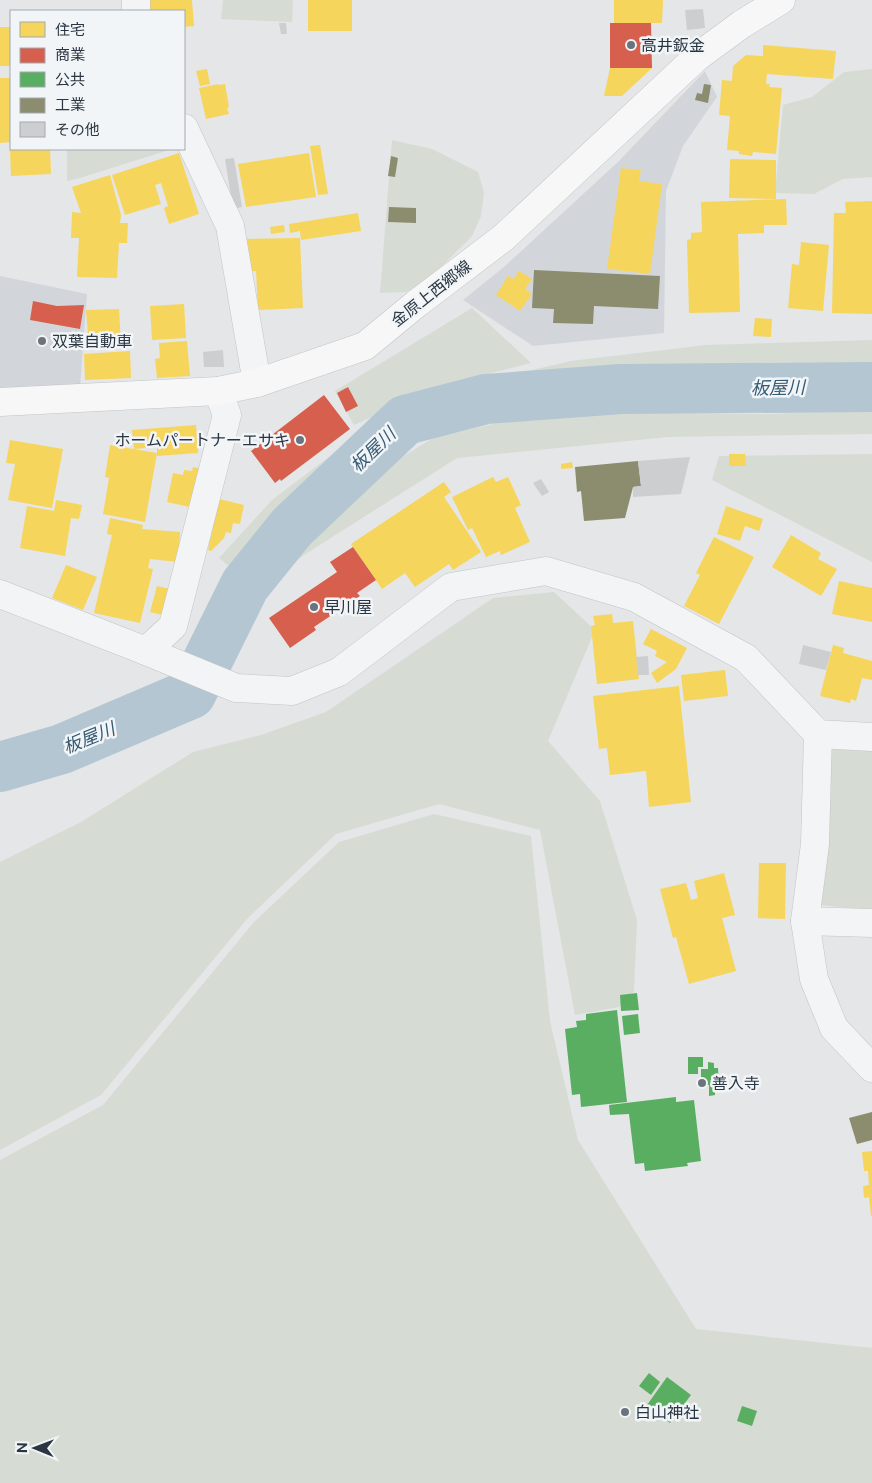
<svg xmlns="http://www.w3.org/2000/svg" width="872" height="1483" font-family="'Public Sans','Noto Sans JP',sans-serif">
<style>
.built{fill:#d2d6db}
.green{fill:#d6dcd4}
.homes{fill:#f6d55c}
.shops{fill:#d6604d}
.public{fill:#5aae61}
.industry{fill:#8c8c6e}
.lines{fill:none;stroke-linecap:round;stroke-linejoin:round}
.river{stroke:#b3c6d2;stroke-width:50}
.building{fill:#ccced0}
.minor-casing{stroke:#c2c4c6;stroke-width:29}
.secondary-casing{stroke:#c2c4c6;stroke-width:29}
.minor{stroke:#f3f4f5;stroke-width:28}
.secondary{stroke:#f7f7f7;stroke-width:28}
.poi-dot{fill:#6b747c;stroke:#f2f5f7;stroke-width:2}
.labels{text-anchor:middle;stroke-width:5;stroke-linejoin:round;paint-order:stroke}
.poi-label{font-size:16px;fill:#2a3642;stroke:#f2f5f7;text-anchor:start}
.street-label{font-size:16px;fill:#2a3642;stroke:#f2f5f7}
.water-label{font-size:18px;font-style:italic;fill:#355b75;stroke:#f2f5f7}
</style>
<rect width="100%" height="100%" fill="#e4e6e8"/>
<g class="built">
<path d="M705,71L717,97L683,146L666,191L664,333L533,346L463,300L505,266L618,162Z"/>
<path d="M0,276L87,294L80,388L0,391Z"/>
</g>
<g class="green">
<path d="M223,0H293L292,22L221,19Z"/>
<path d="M872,69V177L843,179L814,194L775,193L783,105L812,97L844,72Z"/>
<path d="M392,140L432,149L478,172L484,192L481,216L472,236L425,283L406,292L380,293Z"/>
<path d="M67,149H172L80,178L67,181Z"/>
<path d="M472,308L531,363L441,386L354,425L335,391Z"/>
<path d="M872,340V373L711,375L576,381L518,391L418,421L361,452L300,503L240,575L219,558L272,500L342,447L412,407L515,374L571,361L706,345Z"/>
<path d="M872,409V434L668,437L457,458L304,555L259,590L251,584L295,539L342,494L433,438L510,420L599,412L772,414Z"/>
<path d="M872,454V562L712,480L719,456Z"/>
<path d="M554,592L595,630L548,741L600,801L637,920L634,991L619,1007L575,1015L540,830L439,804L336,834L248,918L101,1095L0,1150V862L81,822L193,752L261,735L326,712L493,598Z"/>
<path d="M830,749L872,751V910L820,905Z"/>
<path d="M434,814L531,836L550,1021L578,1140L696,1329L872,1348V1483H0V1160L103,1105L254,922L339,842Z"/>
</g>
<g class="homes">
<path d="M140,0H192L194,26L184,27V11H149Z"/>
<rect x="308" y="0" width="44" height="31"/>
<path d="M614,0H663L662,23H614Z"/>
<path d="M0,27H11L10,66H0Z"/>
<path d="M763,45L836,51L833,79L767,74L766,84H770L769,87L782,88L776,154L753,152L752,156L739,154V151L727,150L730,116L719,115L722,80L732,81L733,66L746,55L763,56Z"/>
<path d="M610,68H652L622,96H604Z"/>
<path d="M207,69L210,84L200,86L196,71Z"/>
<path d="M0,78H11V142L0,143Z"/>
<path d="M218,84L219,85L225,84L229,107L227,108L229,114L206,119L199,88Z"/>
<path d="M320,145L328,194L318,195L310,146Z"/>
<path d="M10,149H50L51,174L11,176Z"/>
<path d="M179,153L199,214L169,224L164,208L168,206L161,183L155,185L161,204L125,215L112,175Z"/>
<path d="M309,153L316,197L246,207L238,164Z"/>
<path d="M730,159L776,160V199L729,198Z"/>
<path d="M621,168L641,170L639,181L662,184L650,274L607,269Z"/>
<path d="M110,175L121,215L120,223H128L127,243H119L117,278L77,277L79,238H71L72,212L81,213L72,187Z"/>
<path d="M786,199L787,225H764V233L738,234L740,312L689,313L687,240L691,239V233L702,232L701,202Z"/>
<path d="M872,201V314L832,313L834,213H846L845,202Z"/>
<path d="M358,213L361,231L301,240L300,231L290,233L289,224Z"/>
<path d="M284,225L285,232L271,234L270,227Z"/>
<path d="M300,238L303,308L258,310L256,271H248L247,239Z"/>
<path d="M801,242L829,245L823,311L788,308L792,264L799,265Z"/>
<path d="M519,271L532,279L525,289L532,294L520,311L496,295L508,276L514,279Z"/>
<path d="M184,304L186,338L152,340L150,306Z"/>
<path d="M119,309L121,346L91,347V335H88L86,310Z"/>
<path d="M755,318L772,319L771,337L753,336Z"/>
<path d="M187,341L190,376L157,378L155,359L160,358L159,343Z"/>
<path d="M130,351L131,378L85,380L84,354Z"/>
<path d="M196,425L198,453L157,456V447L134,449L132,430Z"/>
<path d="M10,440L63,449L52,508L8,500L15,464L6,463Z"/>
<path d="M110,445L157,453L145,522L103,514L109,478L105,477Z"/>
<path d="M729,454H745L746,466H729Z"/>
<path d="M572,462L573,468L561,469V464Z"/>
<path d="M193,467L202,469L194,508L167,502L173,473L183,475L184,470L192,471Z"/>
<path d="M493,477L496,482L508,477L521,505L515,508L530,542L501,555L500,551L486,557L472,528L468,530L452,497Z"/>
<path d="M444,482L451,492L444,497L481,552L453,570L449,564L415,587L405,573L382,589L351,544Z"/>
<path d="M219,499L244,505L240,524L233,523L231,533L226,532L224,538L211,551L208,550Z"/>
<path d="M56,500L82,505L79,519L71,518L65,556L20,548L27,506L54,511Z"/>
<path d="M726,506L763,519L759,531L745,526L740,541L717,534Z"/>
<path d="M110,518L143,525L142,529L180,532L178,562L150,559L148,568L153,569L140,623L94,613L112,535L107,534Z"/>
<path d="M791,535L821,553L818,559L837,569L821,596L772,567Z"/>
<path d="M714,537L754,557L719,624L684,606L700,575L696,573Z"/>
<path d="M66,565L97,577L83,610L52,598Z"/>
<path d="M839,581L872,588V622L832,614Z"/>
<path d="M157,586L174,590L167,616L150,612Z"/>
<path d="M612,614L613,623L633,621L639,679L597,684L591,626L595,625L593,616Z"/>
<path d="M651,629L687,648L676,669L657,683L651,673L667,662L655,656L657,651L643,644Z"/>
<path d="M833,645L844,648L843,653L872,661V680L862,678L856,701L851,699L850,703L820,696Z"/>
<path d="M725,670L728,696L684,701L681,675Z"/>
<path d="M679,686L691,802L649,807L646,771L610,775L607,748L599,749L593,696Z"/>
<path d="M759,863H786L785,919L758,918Z"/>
<path d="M724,873L735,915L722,918L736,971L689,984L676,937L673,938L660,889L686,883L691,900L698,898L694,881Z"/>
<path d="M872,1151V1216H871L869,1197L864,1198L863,1186L869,1185L868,1171H864L862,1152Z"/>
</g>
<g class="shops">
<path d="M610,23H651L652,68H610Z"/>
<path d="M33,301L57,306L84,305L80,329L30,320Z"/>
<path d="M348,387L358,406L346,412L337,393Z"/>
<path d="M324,395L350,429L281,481L280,479L275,483L251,451Z"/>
<path d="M353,547L376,580L357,593L360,596L314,627L316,630L290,648L269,618L337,572L330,562Z"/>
</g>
<g class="public">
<path d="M637,993L639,1010L621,1011L620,995Z"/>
<path d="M617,1010L627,1102L581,1107L580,1094L572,1095L565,1029L577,1027L576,1021L586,1020V1014Z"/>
<path d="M638,1014L640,1033L624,1035L622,1016Z"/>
<path d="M688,1057H703V1067H698V1074H688Z"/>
<path d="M708,1062L714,1063V1068H718L719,1085H715V1095L709,1096V1085H701V1069H708Z"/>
<path d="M676,1097V1102L694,1100L701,1161L687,1163L688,1166L645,1171L644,1163L635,1164L629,1114L610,1115L609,1105Z"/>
<path d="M649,1373L660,1382L651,1395L639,1386Z"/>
<path d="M667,1377L691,1395L670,1423L647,1405Z"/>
<path d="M742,1406L757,1411L752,1426L737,1421Z"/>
</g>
<g class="industry">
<path d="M704,84L711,85L708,103L695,100L697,93L702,94Z"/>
<path d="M391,156L398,158L395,177L388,176Z"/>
<path d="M389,207L416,208V223L388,222Z"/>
<path d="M534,270L660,276L658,309L594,306L593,324L553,323L554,309L532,308Z"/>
<path d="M638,461L641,486L633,487L625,518L584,521L581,491L577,492L575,467Z"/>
<path d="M872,1112V1140L857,1144L849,1118Z"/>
</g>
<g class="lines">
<path class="river" d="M0,767L62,749L191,694L245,585L292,527L405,420L486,399L621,389L872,387"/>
</g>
<g class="building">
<path d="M703,9L705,28L687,30L685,10Z"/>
<path d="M279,23H286L287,34H281Z"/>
<path d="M234,158L242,207L233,209L225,159Z"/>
<path d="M223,350L224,367H204L203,352Z"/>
<path d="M690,457L681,494L633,497V487L641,486L638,461Z"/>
<path d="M541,479L549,492L542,496L533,483Z"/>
<path d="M803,645L831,652L826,670L799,664Z"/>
<path d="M648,656L649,675H638L636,657Z"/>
</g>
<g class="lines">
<g class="minor-casing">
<g id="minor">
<path d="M136,0V11"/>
<path d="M184,128L230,226L257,383"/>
<path d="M0,594L146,651L236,688L292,691L339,672L451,587L546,571L634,597L746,658L818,734L872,737"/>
<path d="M146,651L173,626L227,415L218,391"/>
<path d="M818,734L815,844L805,921L814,979L834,1028L872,1068"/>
<path d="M805,921L872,923"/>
</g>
</g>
<g class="secondary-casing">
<path id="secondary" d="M0,402L218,391L257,383L365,346L416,304L503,238L697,57L742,24L781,0"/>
</g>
<use href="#minor" class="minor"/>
<use href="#secondary" class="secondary"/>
</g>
<g class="poi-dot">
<circle cx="631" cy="45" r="5"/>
<circle cx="42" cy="341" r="5"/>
<circle cx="300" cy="440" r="5"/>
<circle cx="314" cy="607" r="5"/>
<circle cx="702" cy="1083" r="5"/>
<circle cx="625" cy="1412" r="5"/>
</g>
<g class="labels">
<g class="poi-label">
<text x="641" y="51">高井鈑金</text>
<text x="52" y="347">双葉自動車</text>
<text x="290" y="446" text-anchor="end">ホームパートナーエサキ</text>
<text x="324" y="613">早川屋</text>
<text x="712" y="1089">善入寺</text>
<text x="635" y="1418">白山神社</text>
</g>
<g class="street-label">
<text transform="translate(431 293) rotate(-38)" y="6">金原上西郷線</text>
</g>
<g class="water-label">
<text transform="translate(778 388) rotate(-1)" y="6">板屋川</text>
<text transform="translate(373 450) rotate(-44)" y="6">板屋川</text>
<text transform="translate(89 738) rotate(-22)" y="6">板屋川</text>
</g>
</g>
<rect x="10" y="10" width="175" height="140" fill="#f2f5f7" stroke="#a2a9af"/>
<rect x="20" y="22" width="25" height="15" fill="#f6d55c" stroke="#a2a9af"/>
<text x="55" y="35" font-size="15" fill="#2a3642">住宅</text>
<rect x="20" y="48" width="25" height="15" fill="#d6604d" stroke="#a2a9af"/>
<text x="55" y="60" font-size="15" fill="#2a3642">商業</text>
<rect x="20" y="72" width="25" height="15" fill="#5aae61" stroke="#a2a9af"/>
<text x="55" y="85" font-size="15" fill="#2a3642">公共</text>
<rect x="20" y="98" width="25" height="15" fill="#8c8c6e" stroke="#a2a9af"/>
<text x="55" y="110" font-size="15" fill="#2a3642">工業</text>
<rect x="20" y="122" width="25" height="15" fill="#ccced0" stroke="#a2a9af"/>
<text x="55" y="135" font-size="15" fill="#2a3642">その他</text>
<g transform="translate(35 1448) rotate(271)" stroke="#f2f5f7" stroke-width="4" paint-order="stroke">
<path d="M0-4L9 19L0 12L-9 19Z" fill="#2a3642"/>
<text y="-8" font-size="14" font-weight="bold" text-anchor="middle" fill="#2a3642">N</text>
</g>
</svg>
